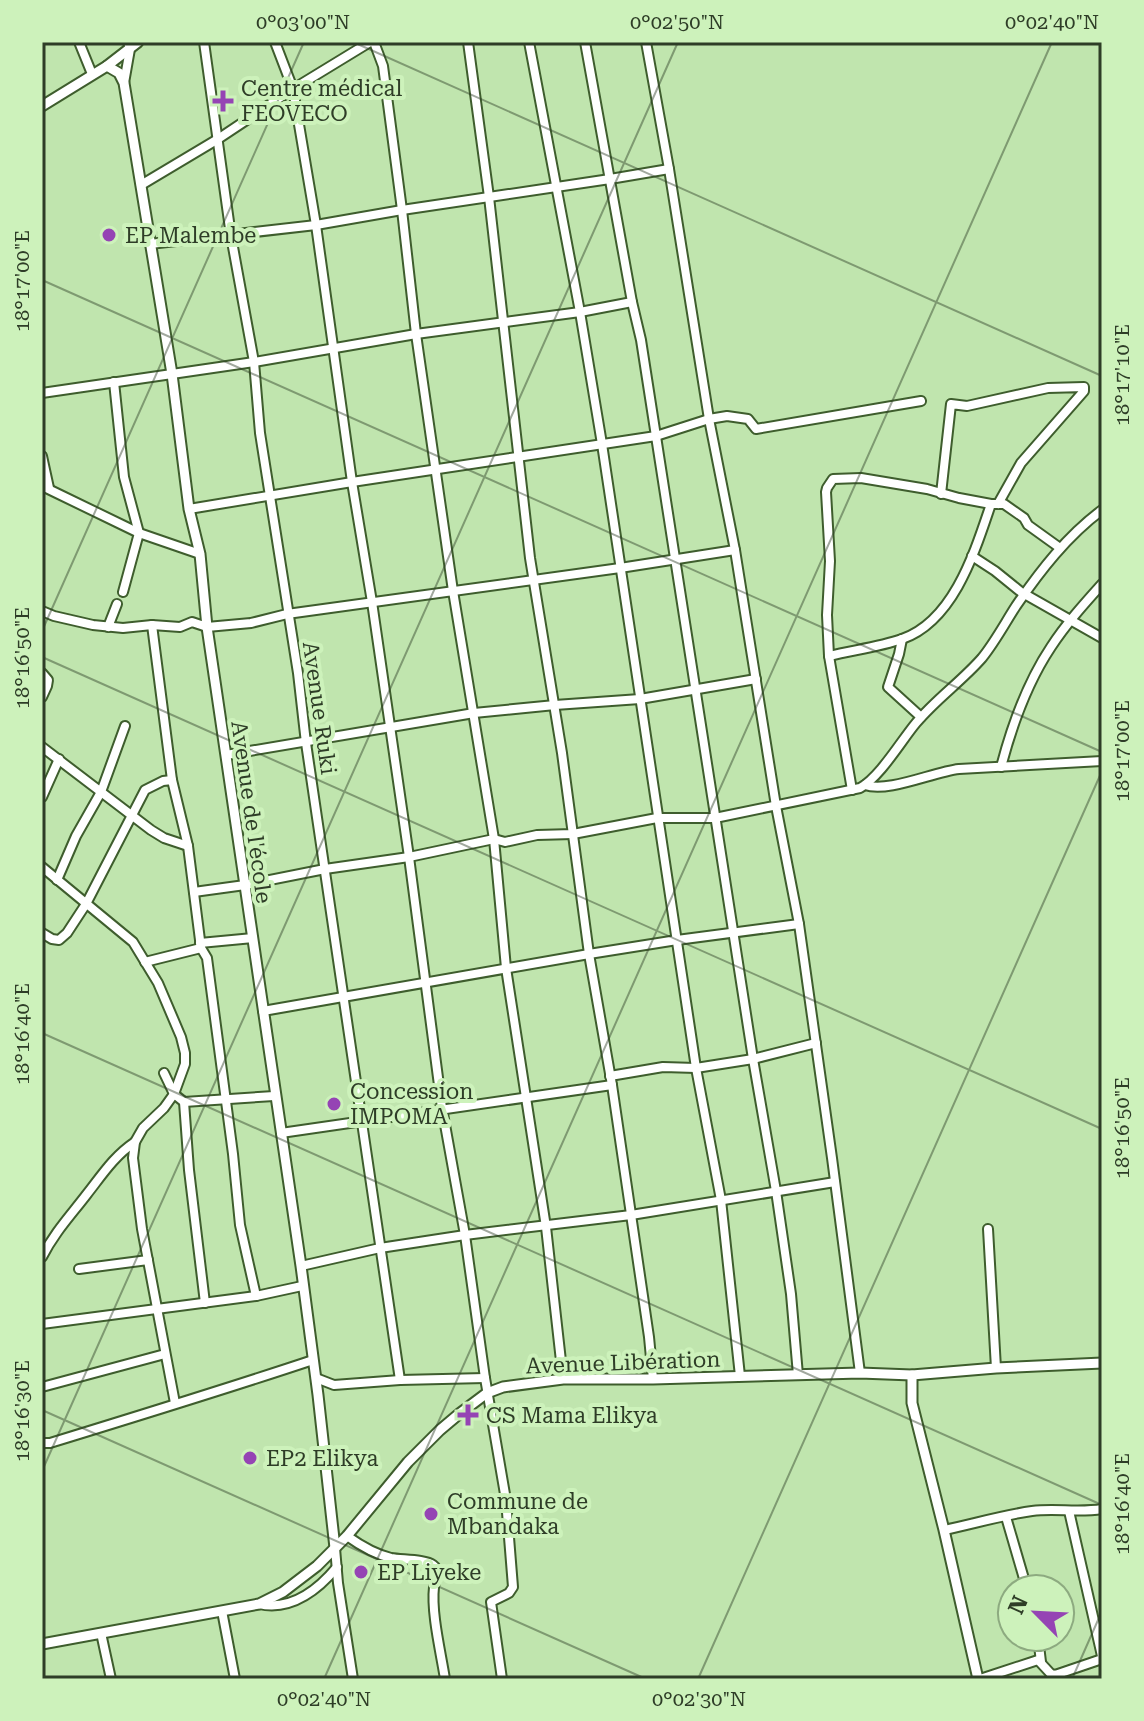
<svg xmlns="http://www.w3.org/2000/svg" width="1144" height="1721" font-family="'Roboto Serif',serif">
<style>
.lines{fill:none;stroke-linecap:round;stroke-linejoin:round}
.minor-casing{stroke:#3e5d2d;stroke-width:12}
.tertiary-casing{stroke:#3e5d2d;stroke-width:13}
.minor{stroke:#fff;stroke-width:8}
.tertiary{stroke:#fff;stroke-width:9}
.ticks{fill:none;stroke:#2e3d27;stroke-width:2;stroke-opacity:0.45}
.poi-dot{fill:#9544b4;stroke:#cdf2bb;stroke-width:3}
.labels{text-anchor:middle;stroke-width:8;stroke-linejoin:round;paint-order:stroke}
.poi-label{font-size:22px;fill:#2e3d27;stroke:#cdf2bb;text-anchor:start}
.street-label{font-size:22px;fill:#2e3d27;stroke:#cdf2bb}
.neatline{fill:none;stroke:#2e3d27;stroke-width:3}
.ticks-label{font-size:20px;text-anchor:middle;fill:#2e3d27}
</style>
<rect width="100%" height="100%" fill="#c0e5ae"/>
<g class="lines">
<g class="minor-casing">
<g id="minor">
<path d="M79,42L92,74"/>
<path d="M204,42L231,236L254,362L260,433L298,673L306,743L400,1380"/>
<path d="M275,42L293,89L316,225L352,482L372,602L409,857L442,1108L465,1235L485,1378L506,1500L513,1587L509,1593L491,1602L502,1679"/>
<path d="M374,42L383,66L402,210L416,334L453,591L494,839L506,968L546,1227L563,1379"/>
<path d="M468,42L489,197L530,558L562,753L589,954L612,1085L649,1337L653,1379"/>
<path d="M529,42L580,312L602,444L696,1068L721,1200L740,1376"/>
<path d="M585,42L632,302L641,340L753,1059L776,1191L791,1294L798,1375"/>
<path d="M646,42L669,169L709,419L735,550L776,806L799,924L832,1158L860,1373"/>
<path d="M124,83L130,49L128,42"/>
<path d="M141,185L218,139L293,89L370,42"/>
<path d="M150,244L316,225L402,210L610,179L669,169"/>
<path d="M114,382L124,477L139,533L123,592"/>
<path d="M42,393L254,362L416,334L580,312L632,302"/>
<path d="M42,456L49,488"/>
<path d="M42,486L139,533L200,554"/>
<path d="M941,494L951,404L967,406L1048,388L1084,387V391L1021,463L998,504"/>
<path d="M189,509L352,482L656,436L709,419L727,416L748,419L756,429L921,401"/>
<path d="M972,556L995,571L1021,592L1102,638"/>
<path d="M42,611L54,616L93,625L123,628L152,625L180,627L192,622L207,627L251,623L287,614L620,568L735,550"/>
<path d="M152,625L172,780"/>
<path d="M108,627L117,604"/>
<path d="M902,639L899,654L888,687L921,717"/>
<path d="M829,656C853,650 879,647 902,639C954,621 975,551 991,504"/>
<path d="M42,673L48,680L47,686L42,697"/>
<path d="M42,747L151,830L164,838L188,846"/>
<path d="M226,755L474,713L555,705L640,699L756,679"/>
<path d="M1001,767C1012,725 1027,683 1051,647C1066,624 1084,604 1102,584"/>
<path d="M865,785C888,793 933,772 959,769L1102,761"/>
<path d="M852,790L829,656L827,615L830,561L826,492L827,488L833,479L861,478L927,489L959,498L991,504H1004L1024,518L1028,525L1060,548"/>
<path d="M42,797L59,759"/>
<path d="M42,867L133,942L158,983L181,1037L185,1053V1064L174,1094L164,1108L143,1128L135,1142L133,1158L142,1229L175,1403"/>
<path d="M57,880L76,836L101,792L125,726"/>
<path d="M194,892L245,885L325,869L409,857L494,839L505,842L537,835L573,834L657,818H715L860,788C880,777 901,741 916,723C936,699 962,681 982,658C995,642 1005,623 1016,606C1040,571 1067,536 1102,510"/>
<path d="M42,933L52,939L59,940L67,933L86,904L145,790L163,781L172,780L188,846L201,948L145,962"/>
<path d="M200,943L253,938"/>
<path d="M201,948L207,958L233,1154L240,1225L256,1296"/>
<path d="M263,1011L589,954L677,940L799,924"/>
<path d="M164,1073L174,1094L184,1102L274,1096"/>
<path d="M610,1076L663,1067L696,1068L753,1059L816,1043"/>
<path d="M184,1102L189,1170L205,1303"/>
<path d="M281,1133L612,1085"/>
<path d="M988,1229L996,1368"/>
<path d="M42,1257C54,1233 71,1215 87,1194C102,1175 114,1156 135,1142"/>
<path d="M301,1266L380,1248L465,1235L631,1215L835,1182"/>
<path d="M79,1269L148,1260"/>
<path d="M42,1324L256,1296L302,1286"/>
<path d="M316,1378L334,1385L400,1380L485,1378"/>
<path d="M42,1387L165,1354"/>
<path d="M42,1443H50C138,1416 226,1389 313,1360"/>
<path d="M1069,1511L1102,1656"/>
<path d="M1006,1517L1027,1589"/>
<path d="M944,1530C973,1524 1003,1515 1032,1511C1056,1508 1078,1513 1102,1509"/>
<path d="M347,1536C361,1546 374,1554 391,1558C401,1560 425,1559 433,1565C441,1571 435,1579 434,1587C431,1613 441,1653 445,1679"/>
<path d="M335,1548L338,1583L353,1679"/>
<path d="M259,1604C291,1611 317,1591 337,1567"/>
<path d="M222,1611L235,1679"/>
<path d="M101,1633L111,1679"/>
<path d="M1038,1637L1041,1662"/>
<path d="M980,1679L1038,1660L1051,1674L1055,1675L1102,1659"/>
</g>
</g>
<g class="tertiary-casing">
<g id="tertiary">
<path d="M107,66L119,73L124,83L172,374L189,509L200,554L207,627L301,1266L318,1395L335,1548"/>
<path d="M42,106L107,66L138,42"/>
<path d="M912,1375V1403L944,1530L978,1679"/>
<path d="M42,1644L259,1604L283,1592L317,1566L347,1536L408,1462L440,1430L459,1414L487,1393L503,1387L563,1379H653L860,1373L912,1375L996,1368L1102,1363"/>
</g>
</g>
<use href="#minor" class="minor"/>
<use href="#tertiary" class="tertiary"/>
</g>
<path class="ticks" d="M353,42L1102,376M42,280L1102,752M42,631L304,42M42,657L1102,1129M42,1033L1102,1505M42,1410L646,1679M42,1471L678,42M324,1679L1052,42M698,1679L1102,771M1072,1679L1102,1611"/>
<g class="poi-dot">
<path d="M219 89h8v8h8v8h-8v8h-8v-8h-8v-8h8z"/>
<circle cx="109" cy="235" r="8"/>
<circle cx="334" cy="1104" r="8"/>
<path d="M464 1403h8v8h8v8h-8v8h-8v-8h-8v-8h8z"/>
<circle cx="250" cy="1458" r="8"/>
<circle cx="431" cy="1514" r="8"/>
<circle cx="361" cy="1572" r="8"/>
</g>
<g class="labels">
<g class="poi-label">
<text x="241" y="96">Centre médical<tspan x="241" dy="25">FEOVECO</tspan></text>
<text x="125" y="243">EP Malembe</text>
<text x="350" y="1099">Concession<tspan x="350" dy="25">IMPOMA</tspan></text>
<text x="486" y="1423">CS Mama Elikya</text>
<text x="266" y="1466">EP2 Elikya</text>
<text x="447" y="1509">Commune de<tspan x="447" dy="25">Mbandaka</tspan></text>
<text x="377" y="1580">EP Liyeke</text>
</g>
<g class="street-label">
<text transform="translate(320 708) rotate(82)" y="8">Avenue Ruki</text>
<text transform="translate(252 812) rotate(82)" y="8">Avenue de l'école</text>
<text transform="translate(623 1362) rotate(-2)" y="8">Avenue Libération</text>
</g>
</g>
<rect width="1144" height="1721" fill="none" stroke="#cdf2bb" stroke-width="88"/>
<g transform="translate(1036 1613) rotate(294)"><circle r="38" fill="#cdf2bb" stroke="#8daa80" stroke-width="2"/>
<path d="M0-6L14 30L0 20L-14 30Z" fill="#9544b4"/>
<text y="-12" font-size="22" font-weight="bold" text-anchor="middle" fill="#2e3d27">N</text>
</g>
<rect x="44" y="44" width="1056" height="1633" class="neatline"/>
<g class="ticks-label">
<text x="303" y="29">0°03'00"N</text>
<text x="677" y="29">0°02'50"N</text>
<text x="1052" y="29">0°02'40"N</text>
<text transform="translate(22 281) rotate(-90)" y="7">18°17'00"E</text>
<text transform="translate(1122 375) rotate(-90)" y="7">18°17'10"E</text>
<text transform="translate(22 658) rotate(-90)" y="7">18°16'50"E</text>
<text transform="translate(1122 751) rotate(-90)" y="7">18°17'00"E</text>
<text transform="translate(22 1034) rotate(-90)" y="7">18°16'40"E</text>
<text transform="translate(1122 1128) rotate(-90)" y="7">18°16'50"E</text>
<text transform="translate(22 1411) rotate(-90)" y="7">18°16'30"E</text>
<text transform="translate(1122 1504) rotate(-90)" y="7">18°16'40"E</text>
<text x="324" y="1706">0°02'40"N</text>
<text x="699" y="1706">0°02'30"N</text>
</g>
</svg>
